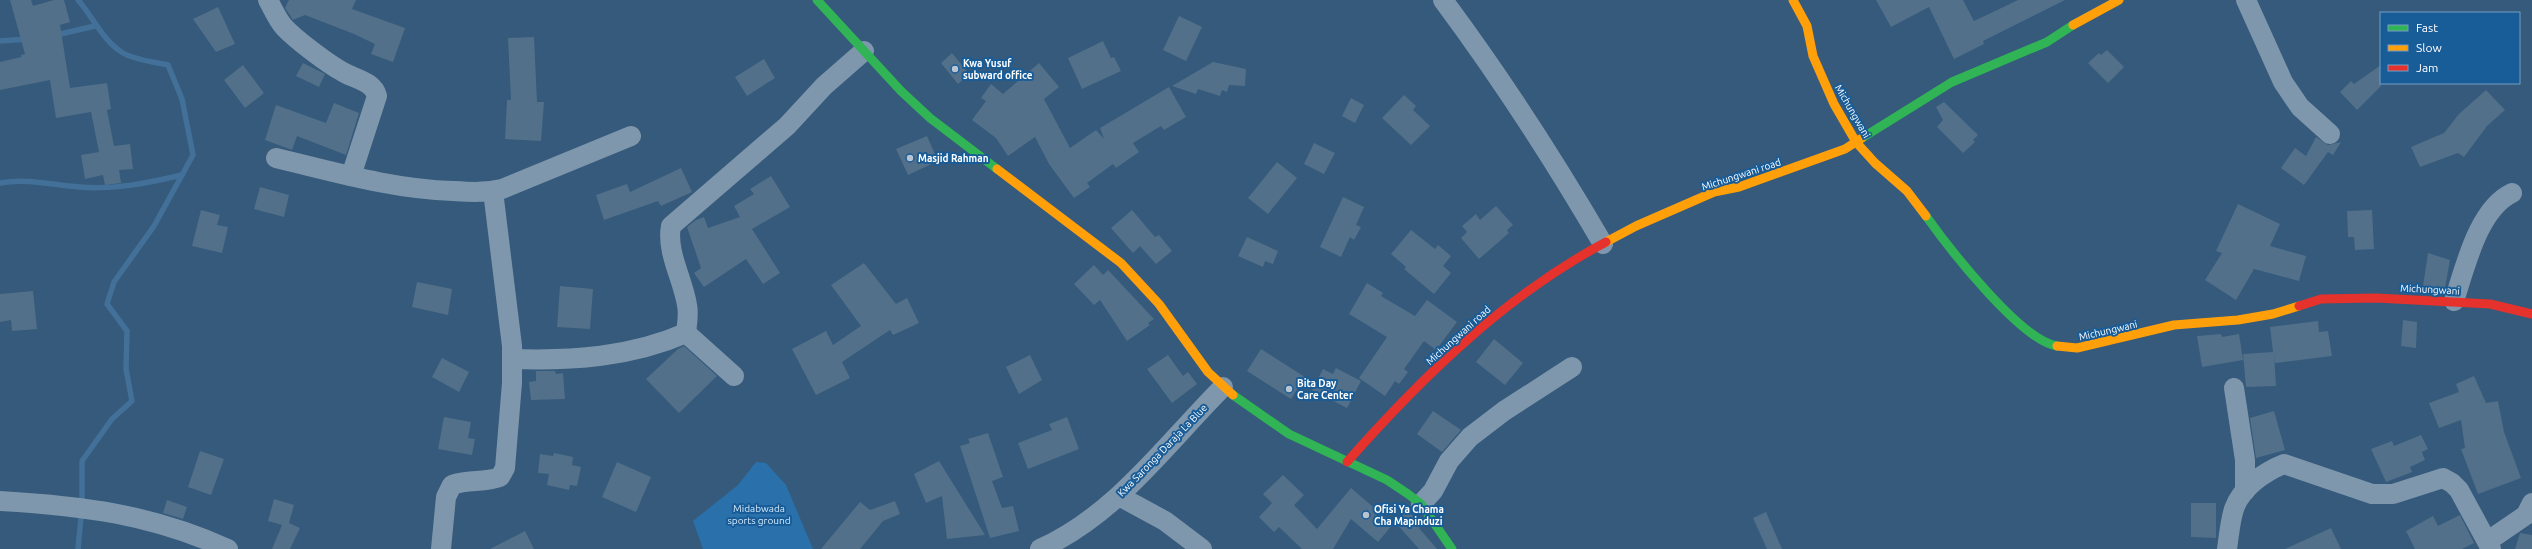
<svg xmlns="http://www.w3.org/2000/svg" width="2532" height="549" font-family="Ubuntu,sans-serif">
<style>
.green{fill:#2a71ac}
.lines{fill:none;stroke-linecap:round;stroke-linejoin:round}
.stream{stroke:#427099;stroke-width:5.5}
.building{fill:#52708a}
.street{stroke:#7f97ad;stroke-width:20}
.fast{stroke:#30b455;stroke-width:9}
.slow{stroke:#ff9f0a;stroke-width:9}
.jam{stroke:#e5322d;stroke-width:9}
.poi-dot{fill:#b8c5d1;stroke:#185c98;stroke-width:1.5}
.labels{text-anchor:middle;stroke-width:4;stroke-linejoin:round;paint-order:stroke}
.poi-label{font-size:10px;font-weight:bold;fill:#fff;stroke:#185c98;text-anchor:start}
.street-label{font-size:10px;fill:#fff;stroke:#185c98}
.park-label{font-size:10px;fill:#d4eafc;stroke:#185c98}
</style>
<rect width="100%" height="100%" fill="#355a7b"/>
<path class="green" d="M756,462L766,463L786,485L813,549H703L693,521L738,485Z"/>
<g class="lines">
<g class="stream">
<path d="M78,0C93,17 103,41 123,53C135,60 155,62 168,65L182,99L193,155L154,226L114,282L107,304L127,331L126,369L132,401L112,419L82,461V507L78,549"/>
<path d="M56,35L95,26"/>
<path d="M0,41L28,39"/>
<path d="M0,183C27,178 52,185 79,187C115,190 148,183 182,175"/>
</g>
</g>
<g class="building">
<path d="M10,0H31L33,6L54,0H64L70,22L60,25L70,88L107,83L111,109L107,110L114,146L130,144L133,169L119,170L121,183L105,185L103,175L85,179L81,155L99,152L91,112L56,118L50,80L0,90V62L21,57V55L25,54Z"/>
<path d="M289,0H356L352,9L405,28L393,62L371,54L375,44L354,34L305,15L293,20L285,8Z"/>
<path d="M1876,0H1963L1974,21L2018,0H2065L1983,41L1984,44L1954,59L1929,7L1891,27Z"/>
<path d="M218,7L235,44L216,52L193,19Z"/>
<path d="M1179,16L1202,27L1186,61L1163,50Z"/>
<path d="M534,37L537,102H544L541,141L505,139L507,100H511L508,38Z"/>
<path d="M1103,41L1111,58L1114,57L1121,71L1082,89L1068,58Z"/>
<path d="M2107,50L2124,67L2108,83L2088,63L2099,53L2101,55Z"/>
<path d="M952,53L969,74L958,84L941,63Z"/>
<path d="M764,59L775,78L747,96L735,77Z"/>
<path d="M1213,62L1246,69L1245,86L1229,85L1227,92L1222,90L1220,96L1198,89L1196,94L1172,86Z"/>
<path d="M303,63L325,74L319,87L296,76Z"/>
<path d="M1039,63L1059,87L1044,99L1070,148L1096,130L1104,139L1100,128L1169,87L1186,117L1164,130L1161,126L1133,143L1139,152L1116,168L1113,164L1087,183L1090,187L1074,198L1049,164L1035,137L1008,156L996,138L972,120L986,101L981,98L991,84L1003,94Z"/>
<path d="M243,65L264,93L245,108L224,80Z"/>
<path d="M2381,65V86L2357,110L2340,92L2351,81L2354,84Z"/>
<path d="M2486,90L2505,110L2487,126L2464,157L2458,153L2420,167L2411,147L2444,133L2459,114Z"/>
<path d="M1404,95L1416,106L1413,110L1430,126L1411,145L1382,118Z"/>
<path d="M1351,98L1364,105L1355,123L1342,116Z"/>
<path d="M1944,102L1978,135L1973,140L1975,142L1963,153L1937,127L1943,120L1936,107Z"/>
<path d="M334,103L359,113L346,155L297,136L292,150L265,140L276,105L326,123Z"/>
<path d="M927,136L938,161L908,175L896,149Z"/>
<path d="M2316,137L2328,145L2341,142L2333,155L2328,152L2304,185L2281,168L2295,148L2306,156Z"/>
<path d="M1314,143L1335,153L1324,174L1304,164Z"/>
<path d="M1277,162L1297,178L1268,214L1248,198Z"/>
<path d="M681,168L692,192L661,206L658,201L604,220L596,195L627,184L630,192Z"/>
<path d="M771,176L790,207L752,229L780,273L763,284L746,259L704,287L694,273L701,268L687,227L696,220L704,217L708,228L740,217L734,206L754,194L750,189Z"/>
<path d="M260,187L289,195L284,217L254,209Z"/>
<path d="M1343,197L1364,207L1356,225L1361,227L1354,240L1350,237L1341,257L1320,247Z"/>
<path d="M2238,204L2280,224L2270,246L2306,256L2299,281L2254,269L2236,300L2205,280L2222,253L2216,251Z"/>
<path d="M1496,206L1513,225L1507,230L1509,233L1479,259L1461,238L1467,232L1462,226L1476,214L1480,220Z"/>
<path d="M201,210L220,215L217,225L228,227L222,253L192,246Z"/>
<path d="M1132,210L1155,237L1159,235L1172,251L1156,264L1140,246L1133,253L1111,228Z"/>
<path d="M2372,210L2374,249L2355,250L2354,237H2348L2347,211Z"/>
<path d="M1411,230L1435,249L1438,245L1451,256L1443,266L1451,273L1434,294L1404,269L1406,267L1391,254Z"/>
<path d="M1247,237L1278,251L1273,264L1265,261L1263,267L1238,256Z"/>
<path d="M2428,253L2450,260L2445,288L2423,286Z"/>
<path d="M864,263L896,304L907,298L919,323L893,335L890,330L842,362L850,378L816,395L792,349L826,331L833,345L861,326L831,285Z"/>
<path d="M1094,265L1103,275L1108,270L1154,319L1148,323L1150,325L1127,341L1100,300L1094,305L1074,284Z"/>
<path d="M417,282L452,289L448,315L412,307Z"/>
<path d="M1367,283L1383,293L1381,296L1415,316L1427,300L1457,322L1436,350L1424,341L1404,369L1408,372L1399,384L1395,381L1385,396L1359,378L1387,337L1349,314Z"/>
<path d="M560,286L593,289L590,329L557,327Z"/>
<path d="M33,291L37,329L12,331L11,320L0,322V294Z"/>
<path d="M2403,320L2417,322L2416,348L2401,346Z"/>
<path d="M2318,321L2319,332L2328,331L2332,356L2275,363L2274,353L2276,386L2246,387L2243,354L2273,352L2270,327Z"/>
<path d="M2221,334L2222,337L2239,334L2243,360L2202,367L2197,336Z"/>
<path d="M1494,339L1523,363L1505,385L1476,362Z"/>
<path d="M684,346L717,376L679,413L646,379L678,349Z"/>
<path d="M1261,349L1305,377L1291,399L1247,371Z"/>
<path d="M1030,355L1042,380L1019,394L1006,367Z"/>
<path d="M1168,355L1183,376L1188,372L1197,384L1172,403L1147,369Z"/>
<path d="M442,358L469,372L459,392L432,377Z"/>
<path d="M1336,368L1361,381L1347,408L1312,390L1323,369L1333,374Z"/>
<path d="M536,371H555L556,374L563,373L565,399L531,400L529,382L536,381Z"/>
<path d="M2474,376L2486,403L2498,401L2504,432L2521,478L2478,494L2461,449L2465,448L2461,420L2439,428L2429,403L2459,392L2456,384Z"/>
<path d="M1433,411L1461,430L1442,452L1417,434Z"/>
<path d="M2274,411L2285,450L2256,458L2250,418Z"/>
<path d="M444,417L471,422L468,438L475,439L472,455L438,449Z"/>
<path d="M1067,417L1079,449L1028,469L1018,443L1052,430L1049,424Z"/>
<path d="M988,433L1003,477L992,481L1002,508L1013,506L1019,531L990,538L960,446L970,443L968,439Z"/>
<path d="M2421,435L2428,449L2422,452L2425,460L2410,467L2412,472L2386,482L2371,449L2392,441L2394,446Z"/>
<path d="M200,451L224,459L211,495L188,487Z"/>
<path d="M554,453L573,457L572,465L581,467L577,486L570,485L569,490L547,485L549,474L538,473L540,454L553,456Z"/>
<path d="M939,461L985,535L947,539L942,496L926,503L914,474Z"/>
<path d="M617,462L651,477L636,512L602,497Z"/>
<path d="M1283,475L1304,495L1294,505L1317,529L1351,488L1393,524L1378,542L1351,519L1333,549H1302L1279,527L1274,532L1259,517L1272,503L1263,494Z"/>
<path d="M274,499L294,505L289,523L300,528L290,549H272L282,525L268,521Z"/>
<path d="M167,500L187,507L183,519L163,513Z"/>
<path d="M895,501L900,514L883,521L860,549H821L860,502L870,510Z"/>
<path d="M2191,503H2216V538L2191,537Z"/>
<path d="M1408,510L1421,526L1419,528L1437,549H1419L1394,521Z"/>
<path d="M1766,512L1782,549H1767L1753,518Z"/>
<path d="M2460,515L2474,543L2462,549H2415L2406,531L2433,516L2438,526Z"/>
<path d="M2331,528L2341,549H2285Z"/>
<path d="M525,531L534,549H490Z"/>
<path d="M2520,533L2532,535V549H2515Z"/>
</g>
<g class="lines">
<g class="street">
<path d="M268,0C273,9 277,19 284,27C295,39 328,64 343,72C355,79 373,81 377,96L351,176"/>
<path d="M1443,0C1501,78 1554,160 1603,244"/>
<path d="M2246,0L2283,82L2300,107L2330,134"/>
<path d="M276,158C335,172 392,189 453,191C470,192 486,193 502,189L631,136"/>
<path d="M2454,301C2465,268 2478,209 2512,193"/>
<path d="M686,333C687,324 689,314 687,305C683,279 666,252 671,226L787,126L824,86L864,51"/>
<path d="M512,359C572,361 631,357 686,333L734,376"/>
<path d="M2234,388L2245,460V491"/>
<path d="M1119,496L1165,521L1202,549"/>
<path d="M0,501C84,506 150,514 228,549"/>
<path d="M1421,504L1433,491L1449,461L1470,437L1504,411L1572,367"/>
<path d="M2488,541L2526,515L2532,503"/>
<path d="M441,549L446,497L452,485C467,479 484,483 500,477L505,468L512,383V346L493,191"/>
<path d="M1040,549C1116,515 1166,444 1223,387"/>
<path d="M2227,549C2229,536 2230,521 2234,509C2241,488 2264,472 2284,464L2372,494H2393L2443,478L2452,483L2459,490L2491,549"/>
</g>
<g class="fast">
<path d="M817,0L901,91L930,118L997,169"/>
<path d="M1862,138L1952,82L2047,42L2073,25"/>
<path d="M1926,216C1948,247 2021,341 2057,346"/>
<path d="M1233,395L1289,434L1387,480L1408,494L1421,504L1452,549"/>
</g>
<g class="slow">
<path d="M1793,0L1807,26L1813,56L1834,104L1856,142L1875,163L1907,191L1926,216"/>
<path d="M2073,25L2119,0"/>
<path d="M997,169L1121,263L1159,304L1208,372L1233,395"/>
<path d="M1606,242L1636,226L1714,192L1739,187L1845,149L1862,138"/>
<path d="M2057,346L2077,348L2174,325L2238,320L2273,314L2299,306"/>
</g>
<g class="jam">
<path d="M2299,306L2321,299L2376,298L2490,304L2532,314"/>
<path d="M1347,462C1422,377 1506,295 1606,242"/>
</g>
</g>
<g class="poi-dot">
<circle cx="955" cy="69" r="4"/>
<circle cx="910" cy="158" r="4"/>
<circle cx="1289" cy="389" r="4"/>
<circle cx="1366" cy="515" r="4"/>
</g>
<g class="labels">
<g class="poi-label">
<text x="963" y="67">Kwa Yusuf<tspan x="963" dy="12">subward office</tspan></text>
<text x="918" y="162">Masjid Rahman</text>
<text x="1297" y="387">Bita Day<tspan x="1297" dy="12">Care Center</tspan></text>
<text x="1374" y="513">Ofisi Ya Chama<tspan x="1374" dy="12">Cha Mapinduzi</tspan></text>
</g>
<g class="street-label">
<text transform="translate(1853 111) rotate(60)" y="4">Michungwani</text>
<text transform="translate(1741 174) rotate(-18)" y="4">Michungwani road</text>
<text transform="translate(2430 289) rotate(3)" y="4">Michungwani</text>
<text transform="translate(2108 330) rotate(-13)" y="4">Michungwani</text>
<text transform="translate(1458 335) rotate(-42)" y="4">Michungwani road</text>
<text transform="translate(1162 450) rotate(-46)" y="4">Kwa Saronga Daraja La Blue</text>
</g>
<g class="park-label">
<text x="759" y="512">Midabwada<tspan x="759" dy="12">sports ground</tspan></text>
</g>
</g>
<rect x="2380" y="12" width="140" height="72" fill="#185c98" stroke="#749dc1"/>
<rect x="2388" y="25" width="20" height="6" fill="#30b455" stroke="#749dc1"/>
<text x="2416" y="32" font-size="12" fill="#ffffff">Fast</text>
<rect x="2388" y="45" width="20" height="6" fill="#ff9f0a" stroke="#749dc1"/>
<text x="2416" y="52" font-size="12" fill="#ffffff">Slow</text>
<rect x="2388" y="65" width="20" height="6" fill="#e5322d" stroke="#749dc1"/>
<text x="2416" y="72" font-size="12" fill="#ffffff">Jam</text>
</svg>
